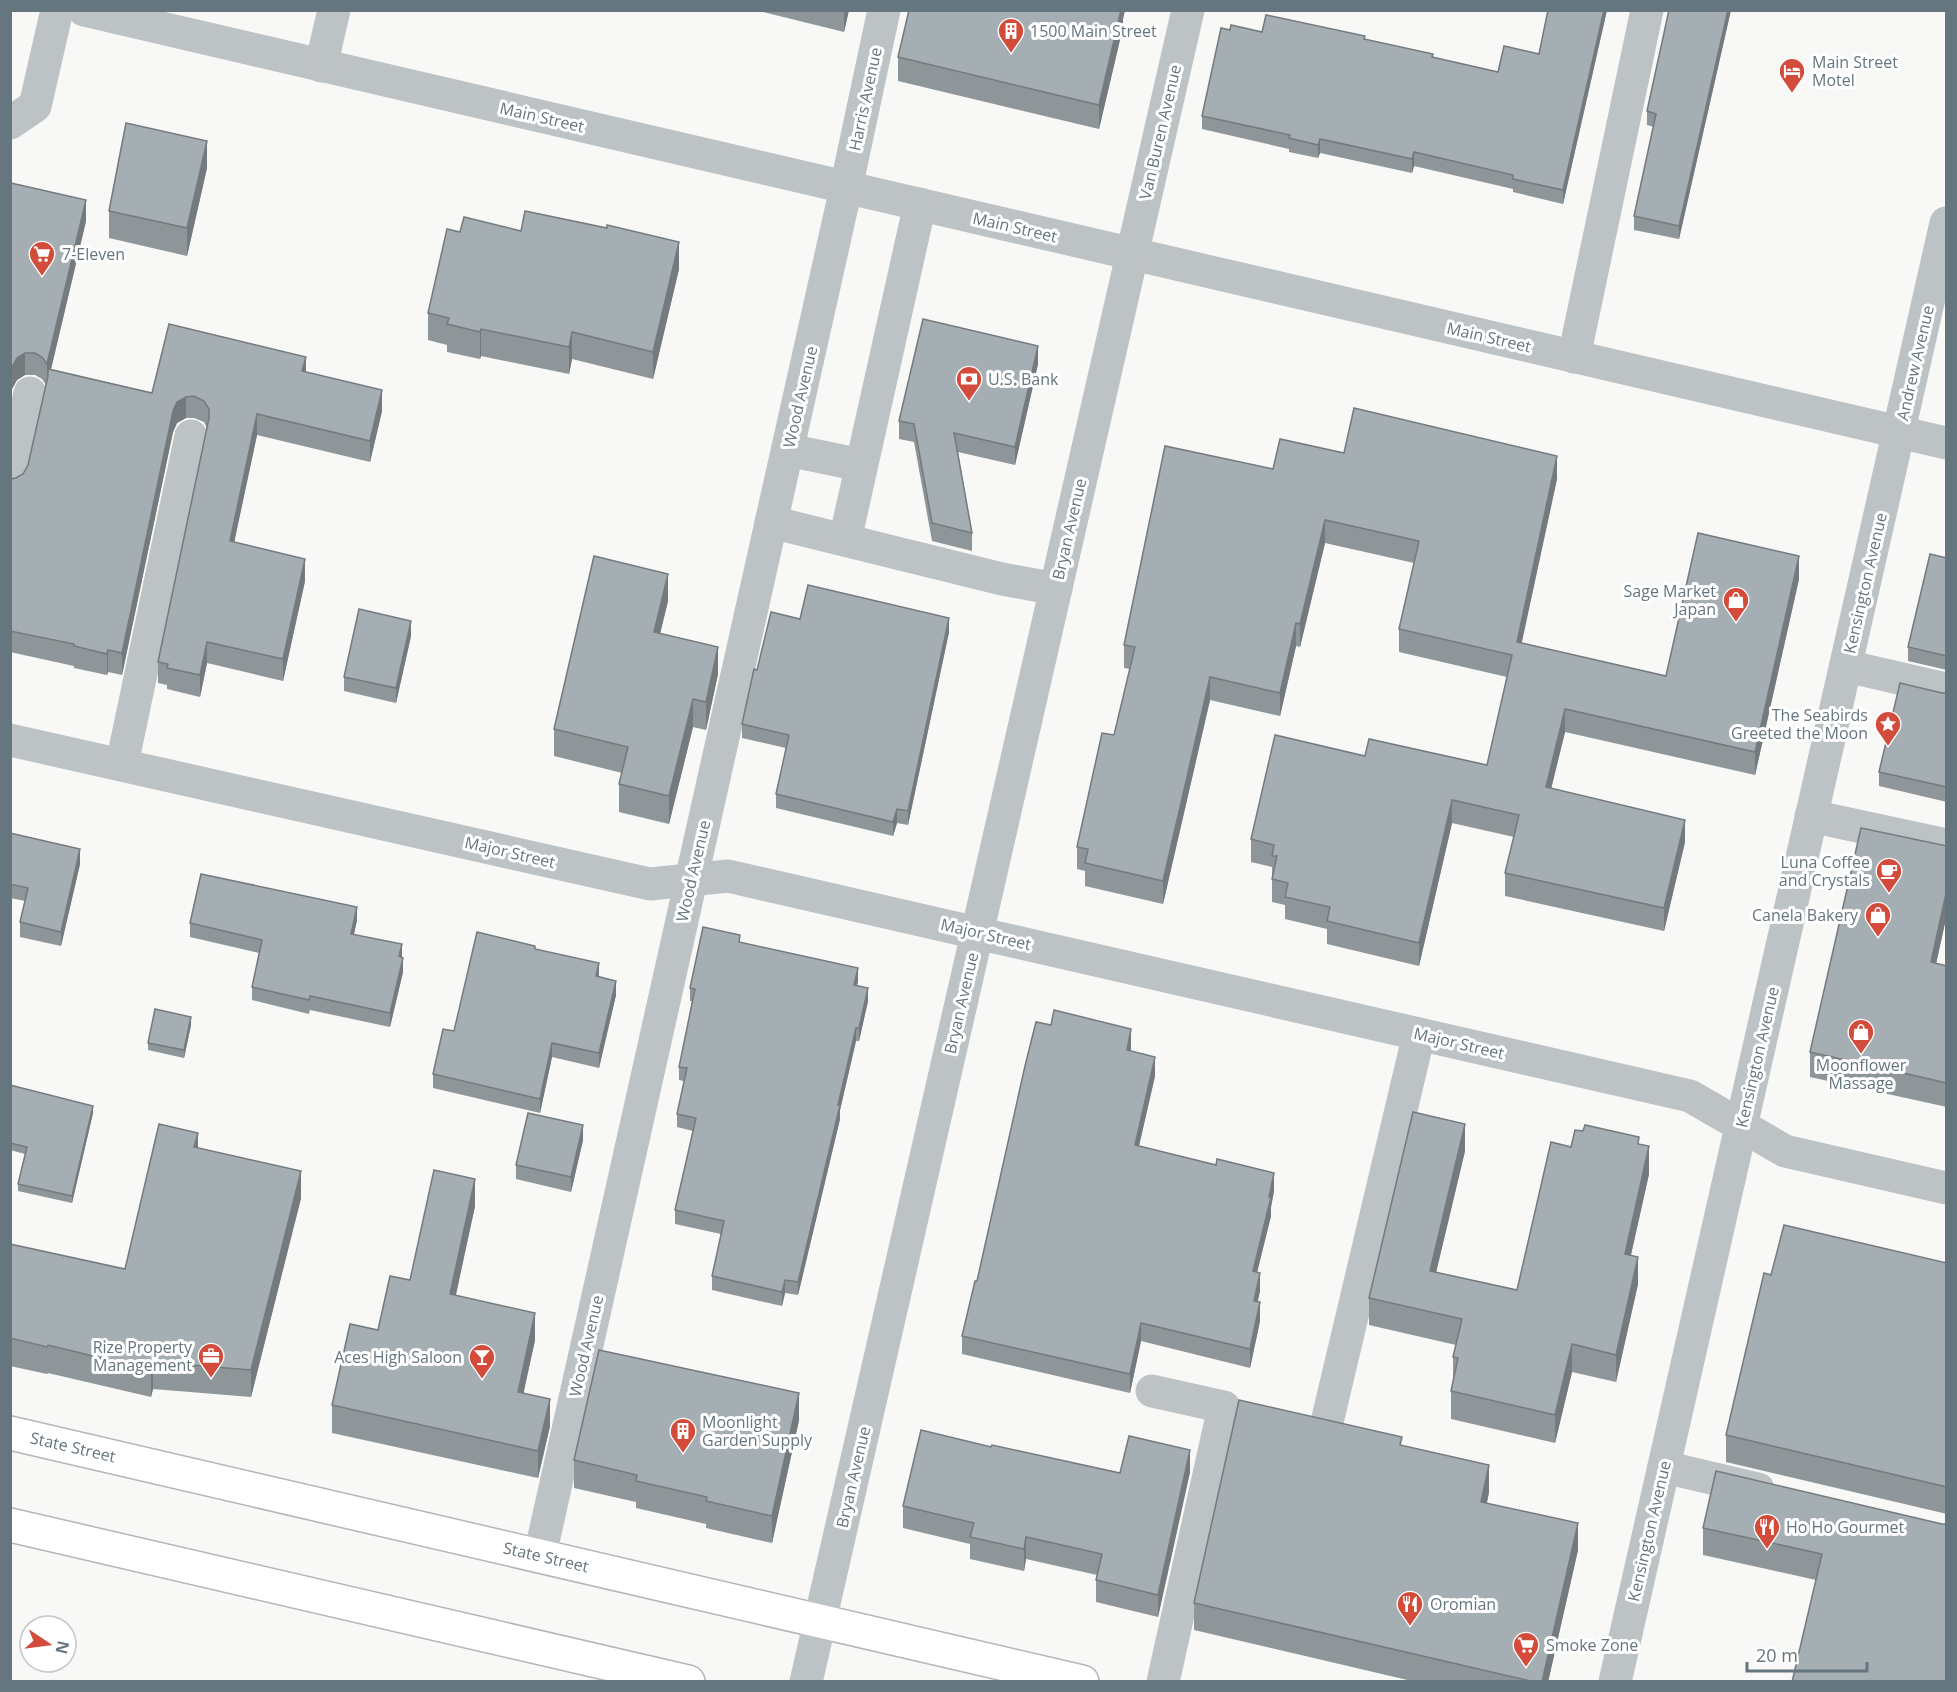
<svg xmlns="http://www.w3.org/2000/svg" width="1957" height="1692" font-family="'Open Sans',sans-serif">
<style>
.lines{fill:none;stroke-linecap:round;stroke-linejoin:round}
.major-casing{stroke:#b1b7ba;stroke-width:36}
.minor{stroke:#bdc2c5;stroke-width:33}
.major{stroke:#fff;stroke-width:33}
.wall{fill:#8e9699}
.shaded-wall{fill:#747a7d}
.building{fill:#a5aeb2;stroke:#747a7d;stroke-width:1.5}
.labels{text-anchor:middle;stroke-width:6;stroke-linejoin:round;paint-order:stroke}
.poi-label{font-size:16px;fill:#66767e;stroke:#fff;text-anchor:start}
.street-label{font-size:16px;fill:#66767e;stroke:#fff}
</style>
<rect width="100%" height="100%" fill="#f8f8f6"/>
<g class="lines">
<g class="major-casing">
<g id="major">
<path d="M10,1433L1082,1682"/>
<path d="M10,1525L688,1682"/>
</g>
</g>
<g class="minor">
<path d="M84,10L1946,443"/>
<path d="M321,66L334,10"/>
<path d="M10,123L35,106L57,10"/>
<path d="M1574,357L1647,10"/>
<path d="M788,450L861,465"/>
<path d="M10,482L30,393"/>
<path d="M771,522L1002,579L1056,589"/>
<path d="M845,540L920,204"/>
<path d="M1846,666L1946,689"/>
<path d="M10,740L650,884L728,876L1690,1096L1785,1151L1946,1188"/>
<path d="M122,764L191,436"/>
<path d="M1811,816L1946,845"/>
<path d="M1152,1391L1224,1407L1163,1682"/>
<path d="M1327,1422L1419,1034"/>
<path d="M1664,1467L1758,1489"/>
<path d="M540,1555L846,188L884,10"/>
<path d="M806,1682L1188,10"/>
<path d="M1615,1682L1946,223"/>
</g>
<use href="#major" class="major"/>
</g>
<g class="wall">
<path d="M755,10H849L844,32Z"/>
<path d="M909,10H1125L1123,19V27L1099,129L898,81V57Z"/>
<path d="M1548,10H1607L1563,204L1513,192V189L1414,166L1412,173L1320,153L1318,158L1289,152V149L1202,129V116L1230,30L1365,39L1433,57L1498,72L1539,54Z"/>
<path d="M1731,10L1679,239L1634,230V216L1654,127L1647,125V111Z"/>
<path d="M207,168L187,256L109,238V211Z"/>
<path d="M10,186L86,221L51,369L152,393L306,372L382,411L370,462L257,435L234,542L305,581L283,681L207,663L200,697L167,689V685L158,683V662L207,428L204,422L194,418H186L177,423L173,432L122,675L108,672L107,675L74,668V666L10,652V479L16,478L23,474L28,465L46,385L42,379L35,375H25L17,380L12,389Z"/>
<path d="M460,232L679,269L653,379L572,359L569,374L481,356L480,359L447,352V345L428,340V313Z"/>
<path d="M1038,364L1015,465L958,452L972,533V551L932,541L914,442L899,439V421Z"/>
<path d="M1344,453L1557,479L1521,643L1666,676L1799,579L1755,775L1565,732L1551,788L1685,842L1664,931L1505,896V873L1514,837L1452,823L1419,966L1327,944V929L1285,919V905L1272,902V867L1251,862V839L1365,756L1487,765L1507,677L1399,652V629L1414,563L1325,543L1300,647L1296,646L1280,716L1210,700L1163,904L1085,886V871L1077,869V847L1114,735L1130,669L1124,668V645L1273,469Z"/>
<path d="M1947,558V670L1908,661V647Z"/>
<path d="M668,601L660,633L718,674L706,730L693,727L669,824L619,812V784L622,773L554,756V729Z"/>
<path d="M800,619L949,632L908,825L897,823L893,836L776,808V794L786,748L742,738V724L757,670Z"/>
<path d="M411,636L396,703L344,691V677Z"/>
<path d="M1942,693H1947V802L1879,786V772Z"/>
<path d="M10,833L80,864L61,946L20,937V922L25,901L10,898Z"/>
<path d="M1947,846V914L1936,963L1947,966V1107L1810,1077V1052Z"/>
<path d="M357,920L354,934L402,957L403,972L390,1027L310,1010L309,1014L252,1000V987L259,953L190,937V923Z"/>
<path d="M740,943L858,981L857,986L868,1001L859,1041H856L840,1110V1119L798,1295L785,1293L782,1306L712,1290V1276L721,1234L675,1224V1210L693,1131L677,1127V1114L684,1081L679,1080V1067L692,1001H690V988Z"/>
<path d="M535,949L599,977L616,995L599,1068L552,1057L540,1113L433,1088V1074L454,1031Z"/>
<path d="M191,1025L184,1058L148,1050V1043Z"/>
<path d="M1131,1048V1051L1155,1076L1139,1146L1274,1191L1271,1207V1216L1257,1272L1260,1291L1257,1302L1260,1321L1250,1368L1141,1341L1130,1393L962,1354V1336L977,1281Z"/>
<path d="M10,1085L93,1113L72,1203L18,1191V1184L25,1154L10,1150Z"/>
<path d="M583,1140L571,1192L516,1179V1165Z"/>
<path d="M1639,1144L1649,1174L1631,1255L1638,1284L1616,1382L1572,1372L1555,1443L1451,1419V1391L1453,1382V1357L1456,1345L1369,1325V1298L1465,1151L1436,1272L1517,1290L1571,1147Z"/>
<path d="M198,1148L301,1198L251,1397L153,1389L151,1397L48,1373L47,1374L10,1366V1244L125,1269Z"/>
<path d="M475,1206L456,1295L535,1340L523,1393L550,1426L538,1478L332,1433V1405L378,1330L410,1280Z"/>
<path d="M1947,1263V1514L1726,1462V1435L1771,1275Z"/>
<path d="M799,1420L772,1543L706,1528V1524L636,1508V1502L574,1488V1460Z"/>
<path d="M1402,1446L1489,1492L1487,1503L1578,1550L1548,1682H1416L1194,1630V1603Z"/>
<path d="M991,1447L1120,1473L1190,1472L1158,1617L1096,1602V1580L1097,1575L1026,1559L1024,1571L970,1559V1544L903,1528V1506Z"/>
<path d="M1942,1524L1816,1580L1703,1555V1528Z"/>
</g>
<g class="shaded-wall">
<path d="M844,10H849L844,32Z"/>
<path d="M1121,10H1125L1123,19V27L1099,129V105Z"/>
<path d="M1604,10H1607L1563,204V190Z"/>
<path d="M1728,10H1731L1679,239V226Z"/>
<path d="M1320,139V153L1318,158V145Z"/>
<path d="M207,141V168L187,256V228Z"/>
<path d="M1414,152V166L1412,173V159Z"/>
<path d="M86,200V221L47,386V364Z"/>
<path d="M679,242V269L653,379V352Z"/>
<path d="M481,329V356L480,359V332Z"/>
<path d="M572,332V359L569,374V347Z"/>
<path d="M1038,346V364L1015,465V447Z"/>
<path d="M25,353V375L17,380L12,389L10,394V373L12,367L17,358Z"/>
<path d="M306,357V379L302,371Z"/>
<path d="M382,390V411L370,462V441Z"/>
<path d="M186,397V418L177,423L173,432L122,675V653L173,411L177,402Z"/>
<path d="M257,414V435L230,562V541Z"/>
<path d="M1557,456V479L1517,665V642Z"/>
<path d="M1325,520V543L1300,647V624Z"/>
<path d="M1799,556V579L1755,775V752Z"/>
<path d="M305,559V581L283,681V659Z"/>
<path d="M668,574V601L654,659V632Z"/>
<path d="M949,618V632L908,825V811Z"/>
<path d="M411,621V636L396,703V688Z"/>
<path d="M1296,623V646L1280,716V693Z"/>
<path d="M207,642V663L200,697V675Z"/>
<path d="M718,647V674L706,730V702Z"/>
<path d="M108,650V672L107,675V654Z"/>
<path d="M1210,677V700L1163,904V881Z"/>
<path d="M693,699V727L669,824V796Z"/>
<path d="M1565,709V732L1546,810V787Z"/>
<path d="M1452,800V823L1419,966V943Z"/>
<path d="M897,809V823L893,836V822Z"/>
<path d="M1685,820V842L1664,931V908Z"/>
<path d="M80,849V864L61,946V932Z"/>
<path d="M1947,889V914L1931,987V962Z"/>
<path d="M357,907V920L351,947V934Z"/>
<path d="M402,944V958L399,956Z"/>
<path d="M403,958V972L390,1027V1013Z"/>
<path d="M599,963V978L596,976Z"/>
<path d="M858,968V981L854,998V985Z"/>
<path d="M616,981V995L599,1068V1053Z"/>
<path d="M868,988V1001L859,1041V1028Z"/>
<path d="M191,1017V1025L184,1058V1050Z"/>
<path d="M856,1028V1041L840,1110V1119L798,1295V1282Z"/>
<path d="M1131,1029V1048L1127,1068V1050Z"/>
<path d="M552,1043V1057L540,1113V1099Z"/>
<path d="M1155,1057V1076L1135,1163V1145Z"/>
<path d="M93,1106V1113L72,1203V1196Z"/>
<path d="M1465,1124V1151L1430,1298V1271Z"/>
<path d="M583,1125V1140L571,1192V1177Z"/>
<path d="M198,1133V1160L194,1147Z"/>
<path d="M1649,1146V1174L1625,1281V1254Z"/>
<path d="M301,1171V1198L251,1397V1370Z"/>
<path d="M1274,1173V1191L1271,1207V1216L1253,1289V1271Z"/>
<path d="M475,1179V1206L450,1321V1294Z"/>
<path d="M1638,1257V1284L1616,1382V1355Z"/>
<path d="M1260,1273V1291L1254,1319V1301Z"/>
<path d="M785,1280V1293L782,1306V1292Z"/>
<path d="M1260,1302V1321L1250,1368V1349Z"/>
<path d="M535,1313V1340L518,1419V1392Z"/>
<path d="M1141,1323V1341L1130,1393V1374Z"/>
<path d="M1572,1344V1372L1555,1443V1415Z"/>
<path d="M153,1362V1389L151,1397V1370Z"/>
<path d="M799,1393V1420L772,1543V1516Z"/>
<path d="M550,1399V1426L538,1478V1451Z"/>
<path d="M1190,1450V1472L1158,1617V1595Z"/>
<path d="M1489,1465V1492L1481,1529V1502Z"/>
<path d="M1578,1523V1550L1548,1682H1542Z"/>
<path d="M1026,1537V1559L1024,1571V1549Z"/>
</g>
<g class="building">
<path d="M909,10H1121L1099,105L898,57Z"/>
<path d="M1548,10H1604L1563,190L1513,179V175L1414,152L1412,159L1320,139L1318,145L1289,138L1290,135L1202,116L1221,28L1230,30L1231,25L1262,32L1266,15L1365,36L1364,39L1433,54L1432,57L1498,72L1504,46L1539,54Z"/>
<path d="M1669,10H1728L1679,226L1634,216L1656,114L1647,111Z"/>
<path d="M126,123L207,141L187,228L109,211Z"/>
<path d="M11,183L86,200L47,364L42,357L35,353H25L17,358L12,367L10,373V186Z"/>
<path d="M525,211L607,228V225L679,242L653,352L572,332L569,347L481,329L480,332L447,324L449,318L428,313L447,229L460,232L464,217L521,231Z"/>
<path d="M923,319L1038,346L1015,447L954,433L972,533L932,523L914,424L899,421Z"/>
<path d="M169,324L306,357L302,371L382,390L370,441L257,414L230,541L305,559L283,659L207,642L200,675L167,668L168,664L158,662L209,418V409L204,401L194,396L186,397L177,402L173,411L122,653L108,650L107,654L74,646V644L10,631V479L16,478L23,474L28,465L48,376V369L152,393Z"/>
<path d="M1354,408L1557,456L1517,642L1666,676L1698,533L1799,556L1755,752L1565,709L1546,787L1685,820L1664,908L1505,873L1519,815L1452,800L1419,943L1327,921L1330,907L1285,897L1288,883L1272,879L1277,856H1272L1274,845L1251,839L1275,735L1365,756L1369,739L1487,765L1512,655L1399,629L1419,541L1325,520L1300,624L1296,623L1280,693L1210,677L1163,881L1085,863L1088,849L1077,847L1102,733L1114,735L1135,647L1124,645L1165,446L1273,469L1280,439L1344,453Z"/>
<path d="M1930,554L1947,558V656L1908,647Z"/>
<path d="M594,556L668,574L654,632L718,647L706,702L693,699L669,796L619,784L628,747L554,729Z"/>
<path d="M808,585L949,618L908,811L897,809L893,822L776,794L789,735L742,724L754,669L757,670L771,612L800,619Z"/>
<path d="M359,609L411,621L396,688L344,677Z"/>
<path d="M1900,683L1942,693H1947V787L1879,772Z"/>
<path d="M1861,828L1947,846V889L1931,962L1947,966V1083L1810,1052Z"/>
<path d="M10,833L80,849L61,932L20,922L28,888L10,884Z"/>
<path d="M201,874L357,907L351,934L402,944L399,956L403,958L390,1013L310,996L309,1000L252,987L262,940L190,923Z"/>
<path d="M703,927L740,935L739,942L858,968L854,985L868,988L859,1028H856L838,1105H840L798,1282L785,1280L782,1292L712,1276L724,1221L675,1210L696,1118L677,1114L687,1068L679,1067L695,989L690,988Z"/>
<path d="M477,932L535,946V949L599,963L596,976L616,981L599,1053L552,1043L540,1099L433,1074L443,1029L454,1031Z"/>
<path d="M155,1009L191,1017L184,1050L148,1043Z"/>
<path d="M1054,1010L1131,1029L1127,1050L1155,1057L1135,1145L1216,1165L1217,1159L1274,1173L1269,1197H1271L1253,1271L1260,1273L1254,1301L1260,1302L1250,1349L1141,1323L1130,1374L962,1336L975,1281H977L1025,1066L1036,1022L1051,1025Z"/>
<path d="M10,1085L93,1106L72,1196L18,1184L27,1147L10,1143Z"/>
<path d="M1413,1112L1465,1124L1430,1271L1517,1290L1551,1142L1571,1147L1575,1130L1583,1131L1585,1125L1639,1137L1638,1144L1649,1146L1625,1254L1638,1257L1616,1355L1572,1344L1555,1415L1451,1391L1458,1358L1453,1357L1462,1319L1369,1298Z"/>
<path d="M528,1113L583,1125L571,1177L516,1165Z"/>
<path d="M159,1124L198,1133L194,1147L301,1171L251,1370L153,1362L151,1370L48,1345L47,1347L10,1338V1244L125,1269Z"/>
<path d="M434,1170L475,1179L450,1294L535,1313L518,1392L550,1399L538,1451L332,1405L350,1324L378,1330L390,1276L410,1280Z"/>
<path d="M1784,1225L1947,1263V1487L1726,1435L1764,1273L1771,1275Z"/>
<path d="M599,1350L799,1393L772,1516L706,1501L707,1497L636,1481L637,1475L574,1460Z"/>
<path d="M1239,1400L1402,1437L1400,1445L1489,1465L1481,1502L1578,1523L1542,1682H1535L1194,1603Z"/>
<path d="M921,1430L991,1447L992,1445L1120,1473L1129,1436L1190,1450L1158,1595L1096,1580L1102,1554L1026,1537L1024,1549L970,1537L974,1523L903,1506Z"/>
<path d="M1716,1471L1942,1524H1947V1682H1792L1822,1554L1703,1528Z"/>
</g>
<defs>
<g id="building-pin" transform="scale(1.35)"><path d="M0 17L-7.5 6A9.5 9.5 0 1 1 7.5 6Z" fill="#d34b3b" stroke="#fff"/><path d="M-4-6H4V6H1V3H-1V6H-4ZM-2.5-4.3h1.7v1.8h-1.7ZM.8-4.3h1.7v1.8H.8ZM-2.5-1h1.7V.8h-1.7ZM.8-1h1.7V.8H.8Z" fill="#fff"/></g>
<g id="hotel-pin" transform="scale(1.35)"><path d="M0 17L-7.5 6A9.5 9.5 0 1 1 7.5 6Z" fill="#d34b3b" stroke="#fff"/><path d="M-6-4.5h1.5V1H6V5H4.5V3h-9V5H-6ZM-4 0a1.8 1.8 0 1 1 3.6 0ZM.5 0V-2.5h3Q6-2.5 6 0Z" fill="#fff"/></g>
<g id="supermarket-pin" transform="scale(1.35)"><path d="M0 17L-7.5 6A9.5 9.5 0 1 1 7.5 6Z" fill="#d34b3b" stroke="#fff"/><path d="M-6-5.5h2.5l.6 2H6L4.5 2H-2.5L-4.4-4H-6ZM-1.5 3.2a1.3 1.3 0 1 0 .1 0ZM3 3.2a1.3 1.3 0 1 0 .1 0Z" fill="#fff"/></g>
<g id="bank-pin" transform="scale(1.35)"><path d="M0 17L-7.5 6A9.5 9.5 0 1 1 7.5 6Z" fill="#d34b3b" stroke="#fff"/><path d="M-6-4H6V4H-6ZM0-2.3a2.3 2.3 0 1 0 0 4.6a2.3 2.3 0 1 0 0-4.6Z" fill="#fff"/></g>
<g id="shop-pin" transform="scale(1.35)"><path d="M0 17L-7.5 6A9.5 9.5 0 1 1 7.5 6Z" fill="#d34b3b" stroke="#fff"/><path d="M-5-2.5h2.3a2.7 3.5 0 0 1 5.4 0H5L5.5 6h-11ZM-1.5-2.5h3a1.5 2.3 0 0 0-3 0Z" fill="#fff"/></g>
<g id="sight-pin" transform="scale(1.35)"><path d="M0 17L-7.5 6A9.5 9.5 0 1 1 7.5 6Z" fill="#d34b3b" stroke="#fff"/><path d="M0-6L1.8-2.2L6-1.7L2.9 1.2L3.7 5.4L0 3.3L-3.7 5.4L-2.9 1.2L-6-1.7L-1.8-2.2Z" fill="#fff"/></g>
<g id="cafe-pin" transform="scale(1.35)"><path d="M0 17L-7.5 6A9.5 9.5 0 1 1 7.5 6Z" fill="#d34b3b" stroke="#fff"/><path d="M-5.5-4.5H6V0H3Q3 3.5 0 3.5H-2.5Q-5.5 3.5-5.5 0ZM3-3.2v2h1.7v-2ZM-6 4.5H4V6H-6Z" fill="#fff"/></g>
<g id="office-pin" transform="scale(1.35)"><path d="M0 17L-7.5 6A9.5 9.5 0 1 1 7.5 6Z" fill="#d34b3b" stroke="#fff"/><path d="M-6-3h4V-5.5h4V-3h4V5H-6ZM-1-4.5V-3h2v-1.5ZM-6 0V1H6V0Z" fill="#fff"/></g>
<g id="bar-pin" transform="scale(1.35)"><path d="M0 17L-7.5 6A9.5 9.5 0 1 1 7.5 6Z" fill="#d34b3b" stroke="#fff"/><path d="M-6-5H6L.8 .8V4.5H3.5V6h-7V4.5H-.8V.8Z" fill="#fff"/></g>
<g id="restaurant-pin" transform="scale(1.35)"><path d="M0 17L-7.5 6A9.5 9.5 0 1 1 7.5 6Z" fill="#d34b3b" stroke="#fff"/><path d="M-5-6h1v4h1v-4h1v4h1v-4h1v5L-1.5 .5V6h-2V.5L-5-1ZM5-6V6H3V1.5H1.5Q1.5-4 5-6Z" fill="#fff"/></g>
</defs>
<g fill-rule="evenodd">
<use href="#building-pin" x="1011" y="31"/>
<use href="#hotel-pin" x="1792" y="71"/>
<use href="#supermarket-pin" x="42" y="254"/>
<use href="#bank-pin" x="969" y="379"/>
<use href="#shop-pin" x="1736" y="600"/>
<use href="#sight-pin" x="1888" y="724"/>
<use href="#cafe-pin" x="1889" y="871"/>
<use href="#shop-pin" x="1878" y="915"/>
<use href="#shop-pin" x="1861" y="1032"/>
<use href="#office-pin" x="211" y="1356"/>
<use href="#bar-pin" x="482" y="1357"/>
<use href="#building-pin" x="683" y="1431"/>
<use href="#restaurant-pin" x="1767" y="1527"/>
<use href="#restaurant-pin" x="1410" y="1604"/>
<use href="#supermarket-pin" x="1526" y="1645"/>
</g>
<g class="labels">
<g class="poi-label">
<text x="1030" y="37">1500 Main Street</text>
<text x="1812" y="68">Main Street<tspan x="1812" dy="18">Motel</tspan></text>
<text x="62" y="260">7-Eleven</text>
<text x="988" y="385">U.S. Bank</text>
<text x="1716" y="597" text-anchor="end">Sage Market<tspan x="1716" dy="18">Japan</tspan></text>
<text x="1868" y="721" text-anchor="end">The Seabirds<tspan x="1868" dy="18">Greeted the Moon</tspan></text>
<text x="1870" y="868" text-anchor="end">Luna Coffee<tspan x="1870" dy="18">and Crystals</tspan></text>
<text x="1858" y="921" text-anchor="end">Canela Bakery</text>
<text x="1861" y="1071" text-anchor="middle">Moonflower<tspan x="1861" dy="18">Massage</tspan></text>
<text x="192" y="1353" text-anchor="end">Rize Property<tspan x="192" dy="18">Management</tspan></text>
<text x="462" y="1363" text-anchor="end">Aces High Saloon</text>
<text x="702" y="1428">Moonlight<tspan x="702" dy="18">Garden Supply</tspan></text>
<text x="1786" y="1533">Ho Ho Gourmet</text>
<text x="1430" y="1610">Oromian</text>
<text x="1546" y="1651">Smoke Zone</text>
</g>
<g class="street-label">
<text transform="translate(865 99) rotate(-78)" y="6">Harris Avenue</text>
<text transform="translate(542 117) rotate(13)" y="6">Main Street</text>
<text transform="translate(1160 132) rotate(-77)" y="6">Van Buren Avenue</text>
<text transform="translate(1015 227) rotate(13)" y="6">Main Street</text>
<text transform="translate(1489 337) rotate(13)" y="6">Main Street</text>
<text transform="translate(1915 363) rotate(-77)" y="6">Andrew Avenue</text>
<text transform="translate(800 397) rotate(-77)" y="6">Wood Avenue</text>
<text transform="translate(1069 529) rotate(-77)" y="6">Bryan Avenue</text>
<text transform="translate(1865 583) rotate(-77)" y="6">Kensington Avenue</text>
<text transform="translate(510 852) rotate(13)" y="6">Major Street</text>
<text transform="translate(693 871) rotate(-77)" y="6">Wood Avenue</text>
<text transform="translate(986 934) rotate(13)" y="6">Major Street</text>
<text transform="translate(961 1003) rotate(-77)" y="6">Bryan Avenue</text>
<text transform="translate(1459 1043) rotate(13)" y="6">Major Street</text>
<text transform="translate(1757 1057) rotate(-77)" y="6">Kensington Avenue</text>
<text transform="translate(586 1346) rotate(-77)" y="6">Wood Avenue</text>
<text transform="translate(73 1447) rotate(13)" y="6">State Street</text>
<text transform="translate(853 1477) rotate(-77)" y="6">Bryan Avenue</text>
<text transform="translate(1649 1531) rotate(-77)" y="6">Kensington Avenue</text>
<text transform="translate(546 1557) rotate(13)" y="6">State Street</text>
</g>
</g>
<rect width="1957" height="1692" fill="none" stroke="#66767e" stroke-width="24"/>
<g transform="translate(48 1644) rotate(103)"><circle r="28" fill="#ffffff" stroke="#c2c8cb" stroke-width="1.5"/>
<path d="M0-4.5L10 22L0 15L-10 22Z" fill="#d34b3b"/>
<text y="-9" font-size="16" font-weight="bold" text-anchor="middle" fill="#66767e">N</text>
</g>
<path d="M1747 1662v9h120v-9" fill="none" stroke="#66767e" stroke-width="3"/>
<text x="1756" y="1662" font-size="18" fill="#66767e" stroke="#ffffff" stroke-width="4.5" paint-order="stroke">20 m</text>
</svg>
